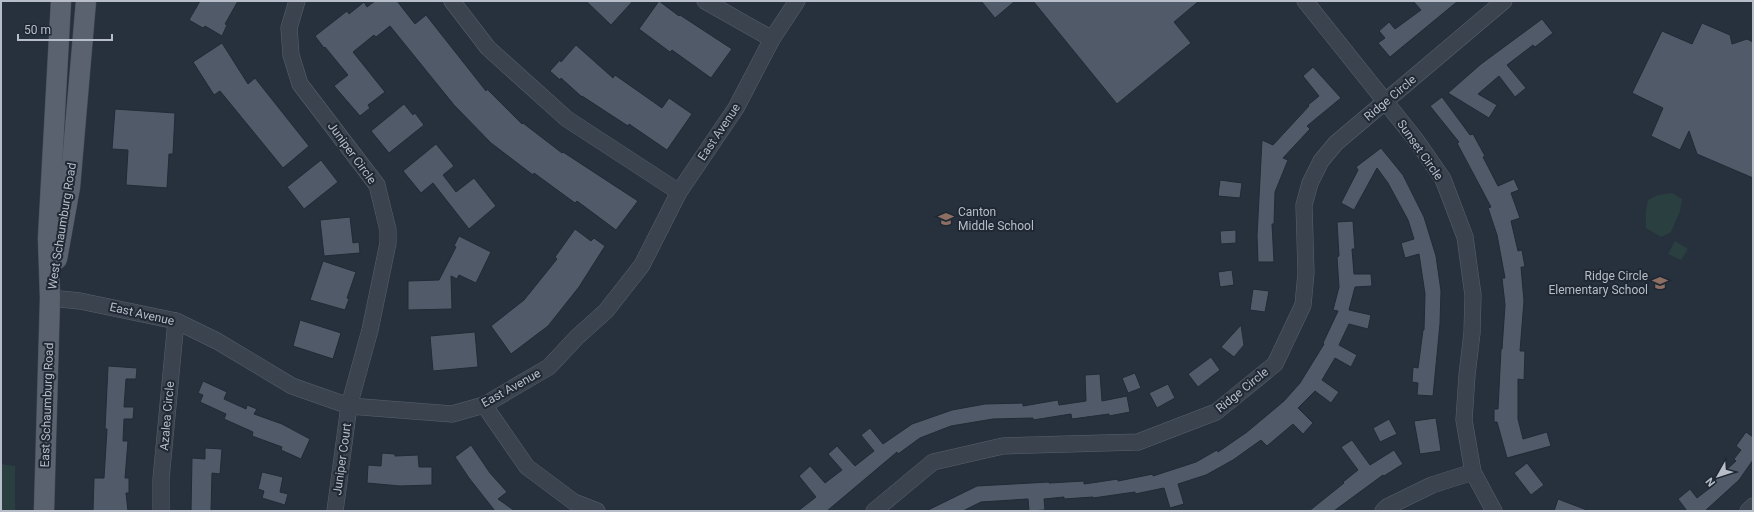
<svg xmlns="http://www.w3.org/2000/svg" width="1754" height="512" font-family="Roboto,sans-serif">
<style>
.green{fill:#2a3f40}
.building{fill:#505a68;stroke:#212a35}
.lines{fill:none;stroke-linecap:round;stroke-linejoin:round}
.minor-casing{stroke:#58616c;stroke-width:17}
.major-casing{stroke:#444c57;stroke-width:21}
.minor{stroke:#3a434e;stroke-width:16}
.major{stroke:#59626e;stroke-width:20}
.labels{text-anchor:middle;stroke-width:4;stroke-linejoin:round;paint-order:stroke}
.street-label{font-size:12px;fill:#b7bec9;stroke:#1f2833}
.poi-label{font-size:12px;fill:#b7bec9;stroke:#1f2833;text-anchor:start}
</style>
<rect width="100%" height="100%" fill="#27313e"/>
<g class="green">
<path d="M1672,193L1682,199L1680,211L1671,232L1661,237L1646,228V211L1648,200L1658,195Z"/>
<path d="M1675,241L1688,249L1681,260L1668,254Z"/>
<path d="M1,464L15,466V511H1Z"/>
</g>
<g class="building">
<path d="M200,1H238L225,24L227,25L222,36L205,26L203,28L189,20Z"/>
<path d="M375,1H397L415,24L426,15L486,91L487,89L522,124L523,123L562,153L563,152L638,201L616,230L577,201L575,203L534,173L533,175L491,143L454,105L390,26L376,37L374,35L353,52L385,92L368,105L370,108L360,116L334,86L348,75L325,47L324,48L315,36L347,11L349,14L364,2L367,7Z"/>
<path d="M586,1H633L611,25Z"/>
<path d="M659,1L679,16L680,15L732,49L711,78L672,50L670,52L639,29Z"/>
<path d="M981,1H1015L995,18Z"/>
<path d="M1033,1H1199L1174,22L1191,43L1117,104Z"/>
<path d="M1413,1H1458L1390,57L1378,43L1385,38L1379,31L1389,22L1395,29L1421,10Z"/>
<path d="M1542,19L1553,33L1535,47L1533,45L1507,65L1526,88L1515,97L1499,76L1478,94L1497,105L1489,118L1448,93L1481,64Z"/>
<path d="M1702,23L1730,35L1732,44L1747,39L1753,42V178L1697,154L1689,131L1680,150L1651,136L1663,108L1632,93L1662,31L1692,44Z"/>
<path d="M222,43L248,84L255,78L309,146L283,168L220,91L214,95L193,62Z"/>
<path d="M576,45L613,78L615,75L662,108L669,98L692,114L667,150L629,124L628,126L582,96V97L561,78L560,80L550,71L560,60L561,62Z"/>
<path d="M1313,67L1341,98L1307,126L1310,129L1283,158L1288,160L1275,192L1274,224H1272L1274,262H1258L1257,236L1262,140L1273,145L1309,106L1308,105L1319,96L1303,76Z"/>
<path d="M1442,97L1470,135L1473,134L1485,156L1483,157L1498,186L1514,179L1519,190L1511,193L1520,218L1511,221L1518,251L1522,250L1525,267H1521L1524,301L1520,351H1525L1524,380L1518,379V419L1523,439L1547,432L1551,446L1507,458L1497,422H1494V409H1498L1501,349H1502L1505,305L1502,278H1505L1497,235L1488,208L1491,207L1457,143L1459,142L1430,106Z"/>
<path d="M404,104L413,115L415,113L424,125L389,153L371,131Z"/>
<path d="M115,109L175,113L173,154H169L167,188L126,185L128,150L112,149Z"/>
<path d="M436,144L454,166L443,175L456,192L474,178L496,206L469,229L433,183L421,193L403,171Z"/>
<path d="M1381,148L1403,175L1424,217L1436,256L1441,291L1440,324L1433,396L1417,395L1418,383L1412,382L1413,367L1418,368L1423,330H1424L1425,294L1419,254L1405,258L1401,243L1414,239L1408,220L1388,183L1377,168L1354,210L1341,203L1358,170L1356,167Z"/>
<path d="M321,160L338,182L304,209L287,187Z"/>
<path d="M1220,180L1242,183L1240,198L1218,196Z"/>
<path d="M350,217L353,243L359,242L360,253L324,256L320,220Z"/>
<path d="M1353,221L1355,249H1352L1354,274H1371L1372,286L1355,287L1349,310L1371,315L1368,329L1349,324L1339,345L1357,355L1351,367L1335,358L1322,380L1339,392L1331,403L1315,391L1298,408L1313,423L1303,434L1293,424L1267,446L1261,440L1233,460L1206,475L1178,484L1184,504L1170,508L1164,488L1135,494V492L1093,498V497L1064,499V497L1044,499L1045,510L1029,511L1028,499L981,502L963,511H926L977,486L1049,482V483L1084,481V484L1118,479V481L1153,474V476L1196,462L1217,450L1218,452L1247,432L1284,401L1300,383L1324,344L1323,343L1338,311L1333,310L1339,287L1337,257L1339,256L1337,222Z"/>
<path d="M575,229L591,241L594,238L605,246L579,287L548,326L511,354L491,326L524,300L557,259L555,257Z"/>
<path d="M1236,230V243L1221,244L1220,231Z"/>
<path d="M459,236L491,252L476,283L459,275L457,279L451,276L452,309L408,310V281L439,280L456,247L454,246Z"/>
<path d="M323,261L356,272L347,298L349,299L345,310L310,300Z"/>
<path d="M1232,270L1234,285L1220,287L1218,272Z"/>
<path d="M1253,289L1269,291L1265,312L1250,310Z"/>
<path d="M300,320L341,333L333,359L293,346Z"/>
<path d="M1241,325L1244,345L1234,357L1221,347Z"/>
<path d="M475,332L478,367L433,371L430,336Z"/>
<path d="M1211,357L1220,370L1198,387L1188,374Z"/>
<path d="M108,366L137,368L136,379H126L124,407H134L133,419H124L123,441H128L125,478H129V493H126L128,511H93L94,478H104L107,429H105Z"/>
<path d="M1135,373L1141,388L1128,393L1122,378Z"/>
<path d="M1100,374L1102,401L1127,396L1130,412L1109,416V414L1072,419L1071,414L1033,420V418L993,419L951,426L920,438L898,454L897,452L827,511H798L816,497L799,476L810,466L825,483L842,470L828,454L837,446L855,466L874,451L861,435L870,428L883,444L912,424L952,410L985,404L1023,403V406L1058,400L1059,405L1086,401L1085,375Z"/>
<path d="M203,381L227,392L224,399L246,409L247,405L257,409L254,414L282,424L310,439L301,459L281,450L282,447L252,436L253,432L224,419L226,414L200,402L203,395L198,393Z"/>
<path d="M1168,384L1175,398L1157,408L1149,393Z"/>
<path d="M1436,418L1441,451L1420,454L1414,421Z"/>
<path d="M1389,419L1397,434L1380,442L1373,428Z"/>
<path d="M1746,432L1753,437V460L1739,480L1705,511H1687L1678,499L1690,489L1697,498L1715,484L1713,482L1736,461L1734,459L1741,450L1736,446Z"/>
<path d="M1352,440L1370,465L1394,450L1403,464L1384,476L1383,475L1334,511H1309L1344,483L1343,482L1358,470L1341,447Z"/>
<path d="M471,445L490,473L507,492L498,499L515,511H495L469,478L455,457Z"/>
<path d="M205,448L222,449L220,474L212,473L211,511H191L192,458L205,459Z"/>
<path d="M382,453L395,454V456L418,455L419,467H432V485L400,486L367,483L368,465L381,466Z"/>
<path d="M1527,463L1544,485L1531,495L1514,473Z"/>
<path d="M262,472L283,477L280,492L288,494L285,505L262,498L264,491L258,489Z"/>
<path d="M1558,499L1587,510V511H1554Z"/>
</g>
<g class="lines">
<g class="minor-casing">
<g id="minor">
<path d="M297,1L289,28L291,55L300,84L377,185L388,230V243L370,330L349,406L335,511"/>
<path d="M452,1L488,48L567,119L679,192"/>
<path d="M705,1L772,39"/>
<path d="M1305,1L1416,140L1443,179L1465,237L1473,295L1472,333L1467,375L1464,420L1473,472L1494,511"/>
<path d="M50,298L80,301L176,321L217,341L292,386L349,406L452,414L484,405L549,367L577,337L606,311L642,265L679,192L736,108L772,39L797,1"/>
<path d="M484,405L527,467L574,502L597,511"/>
<path d="M161,511V479L176,321"/>
<path d="M874,511L933,462L1003,446L1138,442L1216,412L1275,364L1303,305L1306,273L1304,205L1310,183L1321,161L1336,143L1504,1"/>
<path d="M1383,511L1387,507L1432,485L1473,472"/>
<path d="M1748,511L1753,506"/>
</g>
</g>
<g class="major-casing">
<g id="major">
<path d="M57,259L70,187L86,1"/>
<path d="M44,511L50,298L48,238L61,1"/>
</g>
</g>
<use href="#minor" class="minor"/>
<use href="#major" class="major"/>
</g>
<defs>
<g id="school-bare" transform="scale(1.2)"><path d="M0-5L7-2L0 1L-7-2ZM-4 1L0 2.5L4 1V4Q0 6-4 4Z" fill="#8d6e63" stroke="#1f2833" stroke-width="2.5" paint-order="stroke"/></g>
</defs>
<g fill-rule="evenodd">
<use href="#school-bare" x="946" y="219"/>
<use href="#school-bare" x="1660" y="283"/>
</g>
<g class="labels">
<g class="street-label">
<text transform="translate(1390 98) rotate(-40)" y="4">Ridge Circle</text>
<text transform="translate(719 132) rotate(-56)" y="4">East Avenue</text>
<text transform="translate(1420 150) rotate(55)" y="4">Sunset Circle</text>
<text transform="translate(352 153) rotate(54)" y="4">Juniper Circle</text>
<text transform="translate(62 226) rotate(-81)" y="4">West Schaumburg Road</text>
<text transform="translate(142 314) rotate(13)" y="4">East Avenue</text>
<text transform="translate(511 388) rotate(-29)" y="4">East Avenue</text>
<text transform="translate(1242 390) rotate(-39)" y="4">Ridge Circle</text>
<text transform="translate(47 405) rotate(-88)" y="4">East Schaumburg Road</text>
<text transform="translate(167 416) rotate(-85)" y="4">Azalea Circle</text>
<text transform="translate(342 459) rotate(-82)" y="4">Juniper Court</text>
</g>
<g class="poi-label">
<text x="958" y="216">Canton<tspan x="958" dy="14">Middle School</tspan></text>
<text x="1648" y="280" text-anchor="end">Ridge Circle<tspan x="1648" dy="14">Elementary School</tspan></text>
</g>
</g>
<rect width="1754" height="512" fill="none" stroke="#b7bec9" stroke-width="4"/>
<g transform="translate(1718 476) rotate(231)" stroke="#1f2833" stroke-width="3" paint-order="stroke">
<path d="M0-3L7 15L0 10L-7 15Z" fill="#b7bec9"/>
<text y="-6" font-size="11" font-weight="bold" text-anchor="middle" fill="#b7bec9">N</text>
</g>
<path d="M18 34v6h94v-6" fill="none" stroke="#b7bec9" stroke-width="2"/>
<text x="24" y="34" font-size="12" fill="#b7bec9" stroke="#1f2833" stroke-width="3" paint-order="stroke">50 m</text>
</svg>
